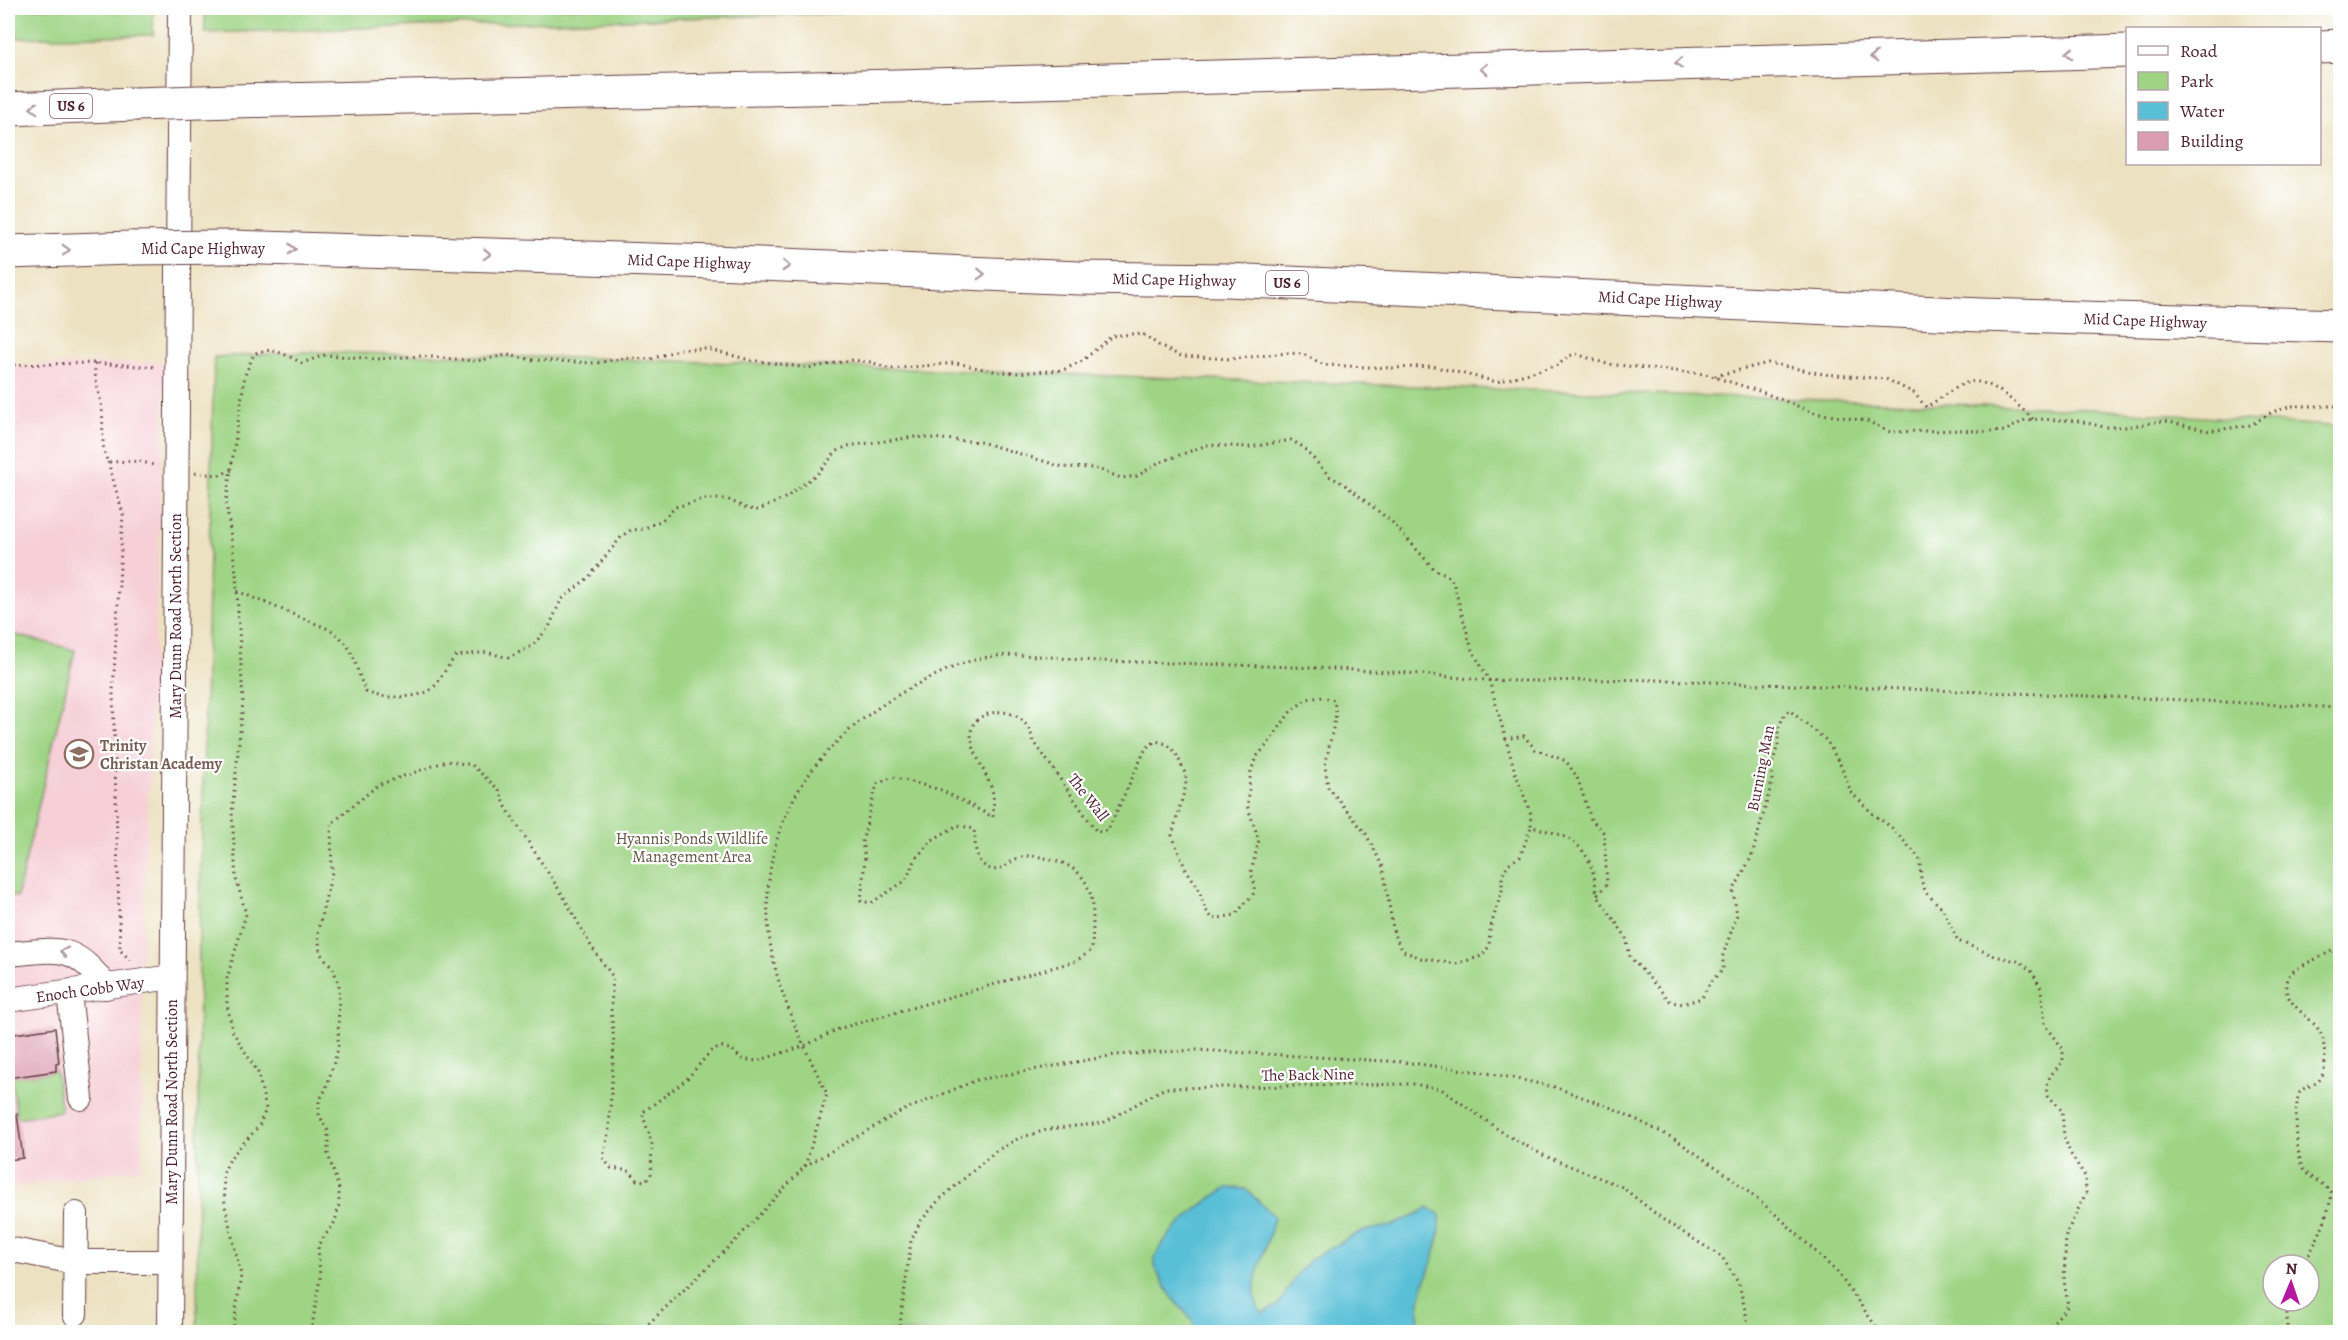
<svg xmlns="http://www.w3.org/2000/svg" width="2348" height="1340" font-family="Alegreya,serif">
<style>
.built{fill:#f6cfd7}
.green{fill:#9fd485;stroke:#747a58;stroke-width:1.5;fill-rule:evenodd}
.water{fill:#59bfd7;stroke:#526f81;stroke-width:1.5}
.building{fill:#db9bb1}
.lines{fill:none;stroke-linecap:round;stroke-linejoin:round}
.minor-casing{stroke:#623c41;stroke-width:26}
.highway-casing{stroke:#623c41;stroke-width:35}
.path{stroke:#623c41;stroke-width:3;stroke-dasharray:1.5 4.5;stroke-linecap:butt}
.minor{stroke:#fff;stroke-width:24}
.highway{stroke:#fff;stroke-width:33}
.highway-bridge-casing{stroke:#623c41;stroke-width:35;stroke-linecap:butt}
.highway-bridge{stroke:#fff;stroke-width:33}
.oneway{stroke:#ae9aa0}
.labels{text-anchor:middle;stroke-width:4.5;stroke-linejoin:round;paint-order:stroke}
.shield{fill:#fff;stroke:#80626b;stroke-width:1.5}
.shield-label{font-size:15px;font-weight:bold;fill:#4a1f2b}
.street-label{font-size:16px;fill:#4a1f2b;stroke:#fff}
.education-label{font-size:16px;font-weight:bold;fill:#785e54;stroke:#fff;text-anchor:start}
.park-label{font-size:16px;fill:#645546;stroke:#fff}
</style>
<rect width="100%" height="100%" fill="#fff"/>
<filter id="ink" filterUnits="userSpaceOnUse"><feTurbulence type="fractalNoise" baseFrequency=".0167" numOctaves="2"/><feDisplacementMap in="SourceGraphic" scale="12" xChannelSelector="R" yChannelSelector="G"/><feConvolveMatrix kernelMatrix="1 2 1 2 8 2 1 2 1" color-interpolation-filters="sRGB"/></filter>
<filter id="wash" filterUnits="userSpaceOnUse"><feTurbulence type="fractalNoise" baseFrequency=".008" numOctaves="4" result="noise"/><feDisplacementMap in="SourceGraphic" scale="24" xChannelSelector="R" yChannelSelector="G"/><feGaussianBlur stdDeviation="1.35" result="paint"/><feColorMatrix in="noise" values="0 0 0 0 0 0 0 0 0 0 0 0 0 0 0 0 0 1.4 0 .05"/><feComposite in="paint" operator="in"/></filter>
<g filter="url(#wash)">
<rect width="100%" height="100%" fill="#ece1c0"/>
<path class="built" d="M166,362L141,971L142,1168L8,1188V366Z"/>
<g class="green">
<path d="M8,8H153V35L8,38Z"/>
<path d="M205,8H841V13L205,33Z"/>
<path d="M305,352L586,358L2093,409L2340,427V1332H197L199,945L214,357ZM2273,1265H2309V1301H2273Z"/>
<path d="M8,633L75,650L17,897L8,895Z"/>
<path d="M56,1071L61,1111L17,1118L11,1077Z"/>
</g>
<path class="water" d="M1227,1188L1246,1189L1274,1216C1271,1244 1241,1290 1262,1313L1279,1305L1295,1277L1311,1259L1362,1231L1392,1226L1429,1208L1440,1214C1442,1241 1430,1265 1422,1291C1418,1304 1420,1319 1416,1332H1196C1194,1318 1182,1310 1173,1298C1167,1290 1157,1274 1155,1265C1151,1241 1209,1199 1227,1188Z"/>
<g id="blocks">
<g class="building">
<path d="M55,1028L59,1063L56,1064V1071L8,1078V1035Z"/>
<path d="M17,1114L23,1158L8,1160V1115Z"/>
</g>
</g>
</g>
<g filter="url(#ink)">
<use href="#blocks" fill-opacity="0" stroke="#623c41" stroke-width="1.5"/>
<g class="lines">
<g class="minor-casing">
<g id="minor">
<path d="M8,954C57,950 74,942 106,987"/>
<path d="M69,993L81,1098"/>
<path d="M8,1000L172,977"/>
<path d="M8,1249L75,1262H170"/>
<path d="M75,1314L76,1214"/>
<path d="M170,1332L180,8"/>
</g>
</g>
<g class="highway-casing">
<g id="highway">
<path d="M2320,47L2340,46"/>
<path d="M233,101L897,86L2128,51"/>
<path d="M8,109L135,104"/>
<path d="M233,247L714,262L1079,278L1227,280L1981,315L2340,326"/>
<path d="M8,252L132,248"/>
</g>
</g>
<g class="path">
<path d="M95,363C94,381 100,394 102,410C104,428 100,446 108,462L139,461L157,466"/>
<path d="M8,365L93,363L155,367"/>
<path d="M1715,376L1768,363L1823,374L1886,379L1914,393L1926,407C1939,400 1952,388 1966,383C1989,375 2017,405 2033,419"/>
<path d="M108,462L123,514L113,691L120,950L132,962"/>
<path d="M195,473L219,475L232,470"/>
<path d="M237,591L331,630C357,648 353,665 366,692C378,697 386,697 398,697C442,695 432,684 456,656L487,652L508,658L532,646L549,627L561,600L589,577L622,536L631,530L643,529L662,520L676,507L704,499H727L748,509L759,510L787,497L818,473L836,452L847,446L915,437L981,442L1063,467L1095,468L1121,478L1137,476L1158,463L1207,445L1250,447L1291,440L1303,447L1329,476L1344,484L1393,523L1435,570L1446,574L1453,582L1472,650L1489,680L1515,772L1531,814V827"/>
<path d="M1505,739L1524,736L1535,749L1566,761L1577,777L1591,819L1604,833L1607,884L1597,895L1626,937L1630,957L1671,1002L1683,1004L1702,998L1710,982L1723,970V955L1737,915L1733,891L1752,856L1772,782V764L1778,745V730L1783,717L1789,710L1827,741L1841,766L1851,792L1873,814L1891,827L1915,853L1920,860L1921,880L1926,893L1943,909L1958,941L1995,956L2021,962L2032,972L2041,988L2045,1024L2063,1049V1061L2050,1076L2047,1086L2048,1095L2062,1111L2064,1136L2070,1153L2085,1176L2086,1193L2066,1234L2064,1280L2068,1306L2044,1332"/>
<path d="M805,1166L827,1094C804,1046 778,996 770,942C752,803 838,714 959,665C1005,646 1054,660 1102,661C1198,664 1294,666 1390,672C1422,673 1454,678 1486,680C1543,683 1601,678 1659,680C1886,689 2113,695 2340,708"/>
<path d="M2303,1265C2314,1248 2331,1212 2331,1192C2323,1183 2314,1180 2305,1172C2296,1163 2293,1102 2300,1092C2304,1087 2311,1086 2316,1083C2328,1076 2325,1052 2323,1040C2319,1017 2279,1007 2287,979C2291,966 2329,956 2340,945"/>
<path d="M2287,1301V1332"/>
<path d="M233,1332L241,1275L225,1206L223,1173L231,1157L259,1126L266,1109L258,1073L233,1032L227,1005V978L246,914L236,879L232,812L243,702L236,573L226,502L245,375L254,354C271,345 286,355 302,363L325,355L376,359L422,356L476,361L507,355L533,360L595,363L626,358L651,359L681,349H708L750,360L809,368L853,360L871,362L890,369L956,363L993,371L1015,373L1063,370L1082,361L1112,336L1132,334L1145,335L1161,347L1181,356L1231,359L1287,353L1303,354L1324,365L1394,368L1432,366L1497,382L1558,365L1569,356L1576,354L1607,364L1705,374L1762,392L1815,413L1867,421L1890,432L1961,430L1988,432L2005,431L2025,420L2039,419L2079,421L2104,427H2125L2165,421L2210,431L2251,425L2272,412L2293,406H2340"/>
<path d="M311,1332L320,1278L318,1245L335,1222L339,1205V1189L328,1154V1131L319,1115V1101L326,1089L338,1049L339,985L333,968L320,953L318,930L332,872L331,824L378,785L447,761L472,765L499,790L507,809L565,899L591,946L613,977L611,1008L614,1044L609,1129L603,1158L611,1168L630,1171L637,1180L645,1181L651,1175L652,1143L642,1113L686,1080L711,1051L722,1047L732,1050L742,1059L757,1061L804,1046L841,1028L1076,961L1092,950C1093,913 1100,875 1057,861C1045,858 1034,854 1021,857C1008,860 1000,877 985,866C973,859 976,841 974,829L958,825L932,840L917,857L905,881L871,903L861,901L865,858L862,842L877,784L893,777L941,790L993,817C993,810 994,801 993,794C989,771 949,726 988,714C997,711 1005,711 1014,715C1025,720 1030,729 1033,740L1097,832L1108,830L1146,748L1156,741L1167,744L1176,753L1185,773L1186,785L1172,835L1185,868L1198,887L1205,909L1213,919L1235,915L1253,894L1255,885L1251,872L1259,840L1247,805L1251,770L1258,755L1267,745L1291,711L1307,699L1323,697L1334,700L1336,714L1325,766L1328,787L1366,834L1383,867L1394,935L1403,951L1421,958L1456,964L1482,956L1489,946L1490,929L1502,890V876L1508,864L1520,857L1531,827C1577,836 1592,849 1597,895"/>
<path d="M640,1332L735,1241L805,1166L902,1111L977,1080L1115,1055L1196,1050L1403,1062L1488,1073L1555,1087L1617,1110L1673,1138L1729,1176L1781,1219L1837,1272L1880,1332"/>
<path d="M899,1332L911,1241L920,1222L938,1201L996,1151L1019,1138L1050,1129L1103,1123L1165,1088L1413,1084L1441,1089L1505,1134L1543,1155L1622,1187L1665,1221L1722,1257L1739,1284L1750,1332"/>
</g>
<use href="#minor" class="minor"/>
<use href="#highway" class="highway"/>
<g class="highway-bridge-casing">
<g id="highway-bridge">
<path d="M135,104L233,101"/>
<path d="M132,248L233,247"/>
</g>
</g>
<use href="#highway-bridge" class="highway-bridge"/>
</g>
<defs><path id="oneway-chevron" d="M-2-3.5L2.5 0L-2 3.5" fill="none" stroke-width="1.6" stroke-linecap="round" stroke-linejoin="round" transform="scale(1.5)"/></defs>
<g class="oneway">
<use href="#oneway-chevron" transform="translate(2069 53) rotate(179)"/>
<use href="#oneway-chevron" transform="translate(1874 57) rotate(178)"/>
<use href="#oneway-chevron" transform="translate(1679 63) rotate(178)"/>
<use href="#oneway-chevron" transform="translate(1484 69) rotate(178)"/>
<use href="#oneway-chevron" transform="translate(34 108) rotate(178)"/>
<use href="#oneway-chevron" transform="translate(292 249) rotate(2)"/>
<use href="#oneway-chevron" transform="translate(66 250) rotate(-2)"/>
<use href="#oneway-chevron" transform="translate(487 254) rotate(2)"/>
<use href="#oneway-chevron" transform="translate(786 266) rotate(3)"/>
<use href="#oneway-chevron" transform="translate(981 274) rotate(2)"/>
<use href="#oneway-chevron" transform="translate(64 952) rotate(-168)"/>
</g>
</g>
<defs>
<g id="school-ring" transform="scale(1.5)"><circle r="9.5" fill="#fff" stroke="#8d6e63" stroke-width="1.5"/><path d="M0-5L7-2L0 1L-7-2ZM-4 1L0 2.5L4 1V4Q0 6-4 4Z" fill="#8d6e63"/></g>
</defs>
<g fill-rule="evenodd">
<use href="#school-ring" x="79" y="754"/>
</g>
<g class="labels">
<g class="shield">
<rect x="50" y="94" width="42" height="24" rx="4.5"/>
<rect x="1266" y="271" width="42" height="24" rx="4.5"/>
</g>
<g class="shield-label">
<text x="71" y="111">US 6</text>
<text x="1287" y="288">US 6</text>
</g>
<g class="street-label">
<text x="203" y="254">Mid Cape Highway</text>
<text transform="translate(689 261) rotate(2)" y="6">Mid Cape Highway</text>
<text transform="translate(1174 279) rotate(1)" y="6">Mid Cape Highway</text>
<text transform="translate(1660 299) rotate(3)" y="6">Mid Cape Highway</text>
<text transform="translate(2145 320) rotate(2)" y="6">Mid Cape Highway</text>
<text transform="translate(175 616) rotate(-90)" y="6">Mary Dunn Road North Section</text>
<text transform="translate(1760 768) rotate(-79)" y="6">Burning Man</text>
<text transform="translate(1089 797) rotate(52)" y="6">The Wall</text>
<text transform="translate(90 989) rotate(-8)" y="6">Enoch Cobb Way</text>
<text transform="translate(1308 1074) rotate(-1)" y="6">The Back Nine</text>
<text transform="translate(171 1102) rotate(-90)" y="6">Mary Dunn Road North Section</text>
</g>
<g class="education-label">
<text x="100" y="751">Trinity<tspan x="100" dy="18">Christan Academy</tspan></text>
</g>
<g class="park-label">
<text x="692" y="844">Hyannis Ponds Wildlife<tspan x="692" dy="18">Management Area</tspan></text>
</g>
</g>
<rect width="2348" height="1340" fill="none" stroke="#fff" stroke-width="30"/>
<rect x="2126" y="27" width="195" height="138" fill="#ffffff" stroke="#b7a5aa" stroke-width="1.5"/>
<rect x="2138" y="46" width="30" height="9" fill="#ffffff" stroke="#b7a5aa" stroke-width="1.5"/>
<text x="2180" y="57" font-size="18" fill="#4a1f2b">Road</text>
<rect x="2138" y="72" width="30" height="18" fill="#9fd485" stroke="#b7a5aa" stroke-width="1.5"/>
<text x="2180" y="87" font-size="18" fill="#4a1f2b">Park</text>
<rect x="2138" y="102" width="30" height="18" fill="#59bfd7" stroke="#b7a5aa" stroke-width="1.5"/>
<text x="2180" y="117" font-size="18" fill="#4a1f2b">Water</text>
<rect x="2138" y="132" width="30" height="18" fill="#db9bb1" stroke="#b7a5aa" stroke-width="1.5"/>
<text x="2180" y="147" font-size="18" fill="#4a1f2b">Building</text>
<g transform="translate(2291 1283) rotate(2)"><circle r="28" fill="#ffffff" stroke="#b7a5aa" stroke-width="1.5"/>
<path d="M0-4.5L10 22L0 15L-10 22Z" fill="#b5179e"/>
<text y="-9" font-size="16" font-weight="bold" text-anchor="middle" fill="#4a1f2b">N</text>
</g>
</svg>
